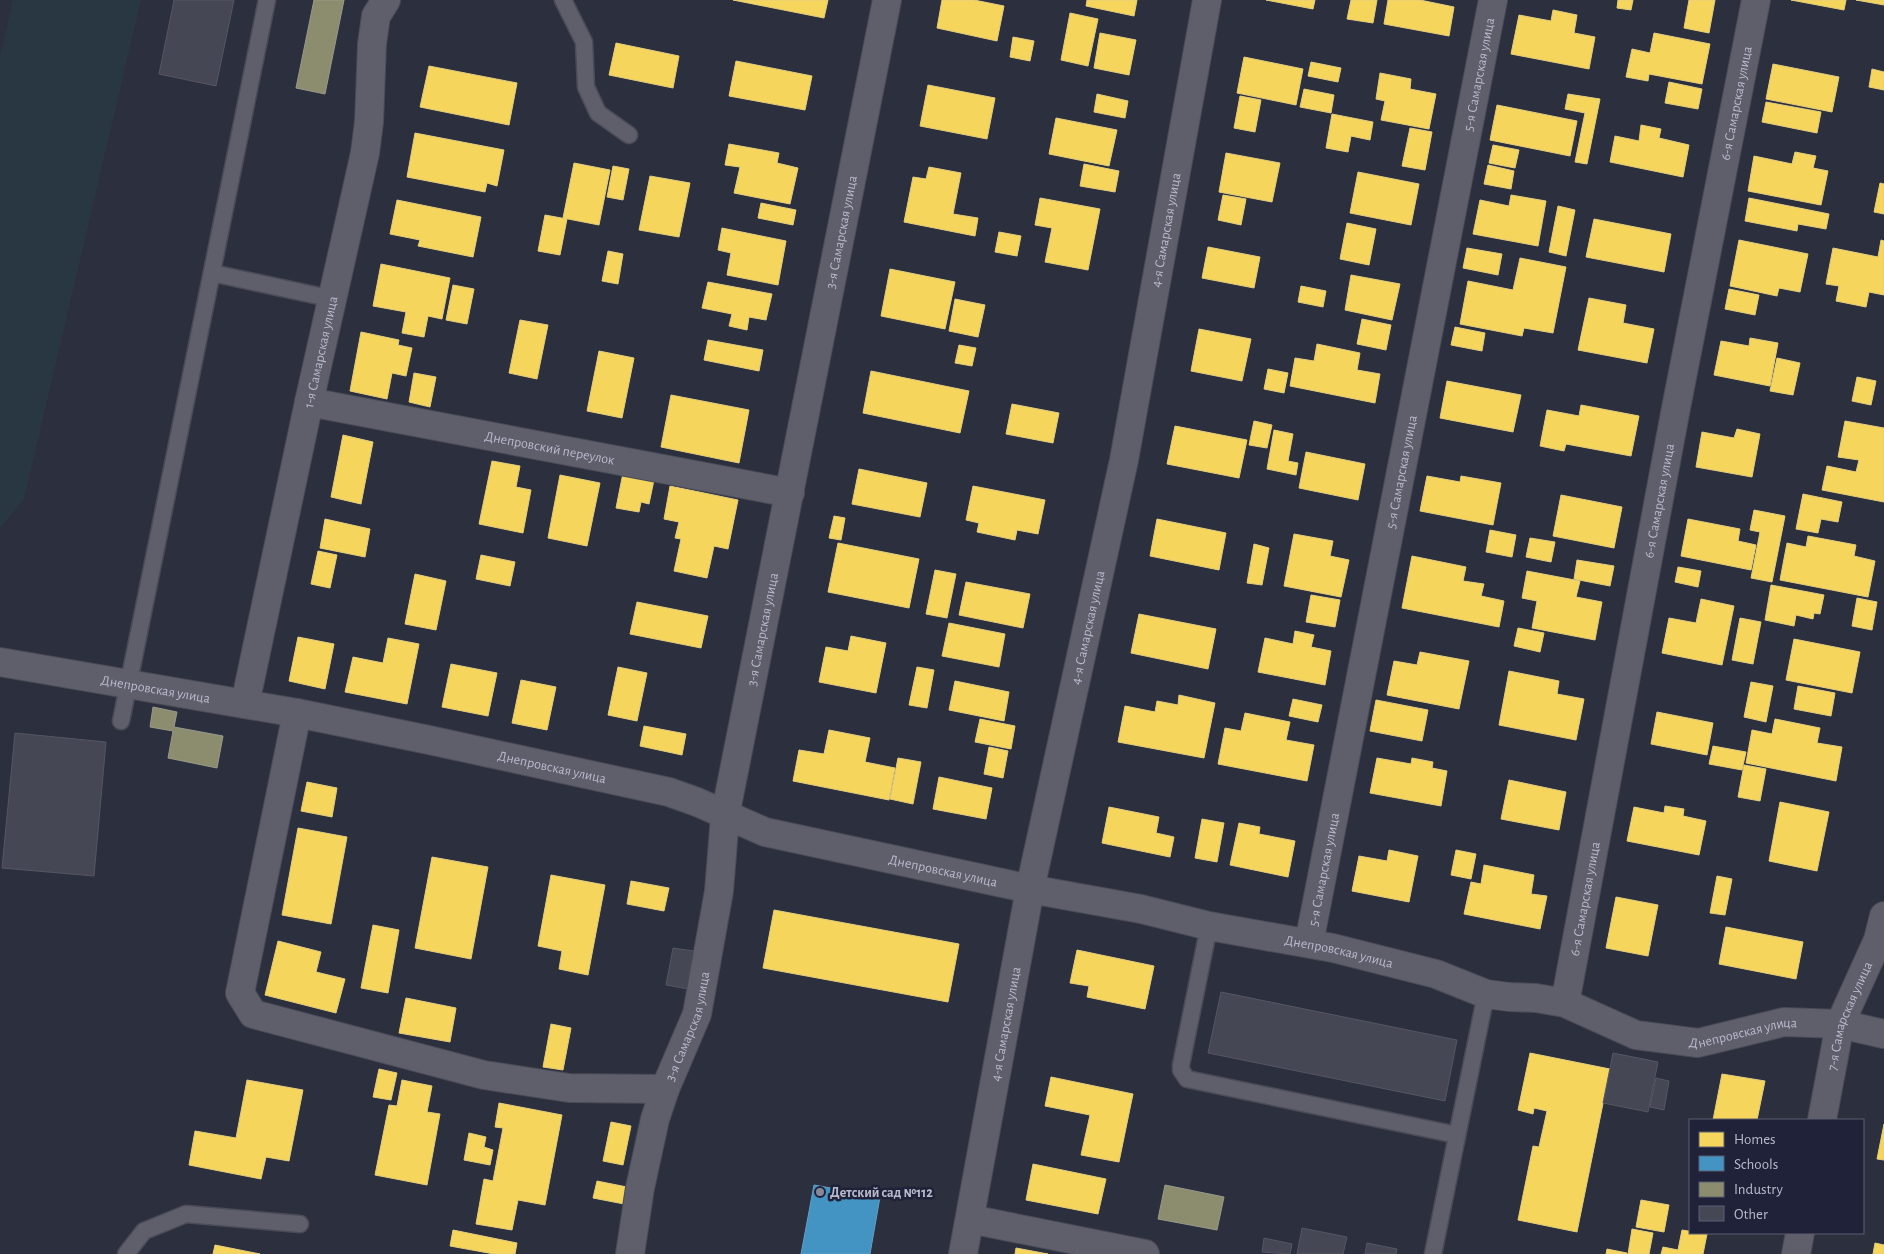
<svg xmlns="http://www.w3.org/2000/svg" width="1884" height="1254" font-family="'Alegreya Sans',sans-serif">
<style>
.green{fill:#293743}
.homes{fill:#f6d55c;stroke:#e3cd7e}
.schools{fill:#4393c3;stroke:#669ec6}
.industry{fill:#8c8c6e;stroke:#999a8a}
.building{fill:#454854;stroke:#555664}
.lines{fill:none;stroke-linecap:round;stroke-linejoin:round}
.lane-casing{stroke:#494b56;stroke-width:19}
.street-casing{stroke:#494b56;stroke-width:30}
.lane{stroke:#5e5f6a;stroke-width:16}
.street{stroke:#5e5f6a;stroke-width:28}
.poi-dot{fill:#87899a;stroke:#1f2238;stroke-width:2}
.labels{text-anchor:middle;stroke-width:5;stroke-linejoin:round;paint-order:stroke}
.street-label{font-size:14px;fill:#b8b9cc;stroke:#1f2238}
.poi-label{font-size:14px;font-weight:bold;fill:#b8b9cc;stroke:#1f2238;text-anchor:start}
</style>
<rect width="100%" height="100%" fill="#2c2f3d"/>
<path class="green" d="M13,0H141L24,499L0,528V57Z"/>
<g class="homes">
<path d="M733,0H828L824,18Z"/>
<path d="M942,0H974L1004,6L997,41L937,28Z"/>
<path d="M1087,0H1137L1134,16L1086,6Z"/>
<path d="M1266,0H1315L1313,9Z"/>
<path d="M1351,0H1377L1373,23L1347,19Z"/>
<path d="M1388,0H1420L1454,7L1449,36L1384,24Z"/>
<path d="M1618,0H1633L1631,10L1617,8Z"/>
<path d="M1689,0H1715L1709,33L1684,28Z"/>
<path d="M1791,0H1846L1844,10Z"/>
<path d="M1856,0H1884V5Z"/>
<path d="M1553,10L1577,15L1574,33L1595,37L1589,69L1511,54L1519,15L1551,21Z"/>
<path d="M1070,13L1098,19L1088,66L1061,60Z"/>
<path d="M1100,33L1136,40L1129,75L1094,68Z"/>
<path d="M1654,33L1710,44L1702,84L1649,74L1648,81L1626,77L1632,49L1650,53Z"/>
<path d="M1013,37L1034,41L1030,61L1010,57Z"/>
<path d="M616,43L679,56L673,88L609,75Z"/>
<path d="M1244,57L1303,69L1296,105L1237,93Z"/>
<path d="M736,61L812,76L805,110L729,96Z"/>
<path d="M1311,62L1341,68L1338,82L1308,76Z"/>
<path d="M1773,64L1839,77L1832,112L1766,99Z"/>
<path d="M429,66L517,83L509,125L420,107Z"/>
<path d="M1872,69L1884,72V90L1869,87Z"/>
<path d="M1380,73L1411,79L1410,89L1436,94L1429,129L1381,120L1385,101L1376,99Z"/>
<path d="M1669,82L1702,89L1698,109L1665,103Z"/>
<path d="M928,85L995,98L987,139L920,126Z"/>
<path d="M1304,89L1334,95L1331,113L1300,107Z"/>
<path d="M1097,94L1128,101L1125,118L1094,112Z"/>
<path d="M1568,94L1600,99L1587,164L1575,162L1585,113L1565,109Z"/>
<path d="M1240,96L1261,100L1255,132L1234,128Z"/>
<path d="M1766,102L1821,112L1817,133L1762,122Z"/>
<path d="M1497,105L1577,121L1570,156L1490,140Z"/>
<path d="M1332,114L1373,122L1370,140L1351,136L1348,152L1326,148Z"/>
<path d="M1056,118L1117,130L1109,166L1049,154Z"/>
<path d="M1641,125L1661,129L1659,138L1689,145L1683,177L1610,162L1615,136L1639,141Z"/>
<path d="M1410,128L1432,132L1425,170L1402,166Z"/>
<path d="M415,133L504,150L497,186L487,183L485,192L407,177Z"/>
<path d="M729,144L779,153L777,163L798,168L790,204L734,193L740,167L725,165Z"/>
<path d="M1493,145L1519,150L1515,168L1489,163Z"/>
<path d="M1795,152L1816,156L1813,168L1828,171L1821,205L1748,191L1754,156L1792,164Z"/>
<path d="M1226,153L1280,163L1272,202L1219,192Z"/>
<path d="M574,163L610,170L599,225L563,218Z"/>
<path d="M1084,164L1119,171L1115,192L1080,186Z"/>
<path d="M1488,165L1514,171L1511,189L1484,184Z"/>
<path d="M613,166L629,169L623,200L607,197Z"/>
<path d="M929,167L961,173L953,214L978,218L975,236L904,222L913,177L926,179Z"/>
<path d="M1358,172L1419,184L1411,225L1350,213Z"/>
<path d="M650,176L690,183L679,237L639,230Z"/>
<path d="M1880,183L1884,184V214L1874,212Z"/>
<path d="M1223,195L1246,199L1241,225L1218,220Z"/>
<path d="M1511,195L1546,201L1538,246L1473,234L1480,200L1509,206Z"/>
<path d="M1040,198L1100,209L1088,270L1045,262L1052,228L1035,225Z"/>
<path d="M1749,198L1829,214L1826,229L1798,224L1797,231L1745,221Z"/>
<path d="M397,200L481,217L473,257L418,246L420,240L390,234Z"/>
<path d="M761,203L796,210L793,225L758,218Z"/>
<path d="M1558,206L1575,210L1566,256L1549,252Z"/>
<path d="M545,215L567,219L560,255L538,251Z"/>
<path d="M1594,219L1671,234L1664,272L1586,257Z"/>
<path d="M1347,223L1376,229L1369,265L1340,259Z"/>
<path d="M722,228L786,241L778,285L727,275L731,253L718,250Z"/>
<path d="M999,232L1021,236L1017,256L995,252Z"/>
<path d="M1739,240L1808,254L1800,292L1779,288L1777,296L1730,286Z"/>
<path d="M1881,240L1884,241V295L1869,292L1866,307L1836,301L1839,286L1826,284L1833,248L1878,257Z"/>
<path d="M1208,247L1260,257L1254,288L1202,278Z"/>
<path d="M1467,248L1502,254L1498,275L1463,268Z"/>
<path d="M608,251L623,254L618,284L602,281Z"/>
<path d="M1520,258L1566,267L1553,333L1524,328L1522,336L1460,324L1468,281L1513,290Z"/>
<path d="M381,264L450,278L442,319L428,316L424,337L402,333L406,312L373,306Z"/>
<path d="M890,269L955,282L945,329L881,316Z"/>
<path d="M1351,275L1400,284L1392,320L1345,310Z"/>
<path d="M708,282L772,294L766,320L749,317L747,330L729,326L732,314L702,308Z"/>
<path d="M453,285L474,289L467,324L446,320Z"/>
<path d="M1301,286L1326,291L1323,307L1298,302Z"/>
<path d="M1729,289L1759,295L1755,315L1725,309Z"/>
<path d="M1589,298L1626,305L1623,323L1654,329L1647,363L1578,350Z"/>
<path d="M955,299L985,305L978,337L949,331Z"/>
<path d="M1362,319L1391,325L1386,350L1357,344Z"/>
<path d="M520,320L548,325L537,379L509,373Z"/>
<path d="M1455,327L1485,333L1482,351L1451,345Z"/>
<path d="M1199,329L1251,339L1242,381L1191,371Z"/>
<path d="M361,332L399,340L398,345L412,348L406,376L392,373L387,399L350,391Z"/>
<path d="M1750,338L1778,343L1770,386L1714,375L1721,341L1749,346Z"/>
<path d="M708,340L763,350L759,371L704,360Z"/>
<path d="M1317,344L1360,353L1357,370L1380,374L1375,403L1290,386L1295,358L1314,361Z"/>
<path d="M959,345L976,348L972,366L955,363Z"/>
<path d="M599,351L634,358L622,418L587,411Z"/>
<path d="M1777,358L1800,363L1793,395L1770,391Z"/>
<path d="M1268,369L1288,373L1284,393L1264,389Z"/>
<path d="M871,371L969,391L960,433L863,413Z"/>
<path d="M414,373L436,377L430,407L409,402Z"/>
<path d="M1857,377L1876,381L1871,405L1852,401Z"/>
<path d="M1447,381L1521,395L1513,432L1440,418Z"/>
<path d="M671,395L749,410L739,463L661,447Z"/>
<path d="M1012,404L1059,413L1053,443L1006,434Z"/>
<path d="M1581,405L1639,416L1631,456L1566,444L1564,451L1540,446L1547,410L1579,416Z"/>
<path d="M1254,421L1272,425L1267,448L1249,445Z"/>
<path d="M1845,421L1884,428V502L1822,490L1827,466L1856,472L1859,460L1838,457Z"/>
<path d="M1175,426L1247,440L1239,478L1167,464Z"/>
<path d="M1737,429L1760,434L1752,477L1696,467L1702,432L1734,438Z"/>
<path d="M1274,430L1293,434L1288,461L1298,463L1296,475L1267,469Z"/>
<path d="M343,435L373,442L361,504L331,497Z"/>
<path d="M1306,452L1365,464L1358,500L1299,488Z"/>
<path d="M492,461L520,466L516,487L531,490L523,533L479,524Z"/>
<path d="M859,469L927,483L920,517L852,504Z"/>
<path d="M623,473L654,480L649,504L641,502L639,512L616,508Z"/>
<path d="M560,475L600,483L587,546L548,538Z"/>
<path d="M1427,476L1460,482L1461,476L1501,483L1493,525L1420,511Z"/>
<path d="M670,486L738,500L728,549L714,546L707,578L674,571L681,539L675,538L679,522L664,519Z"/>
<path d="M973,486L1045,500L1038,534L1017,530L1015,540L977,532L979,523L966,520Z"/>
<path d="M1803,494L1842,502L1838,522L1821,519L1818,533L1796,529Z"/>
<path d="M1561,495L1622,507L1614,548L1553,536Z"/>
<path d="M1754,510L1785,516L1772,582L1751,578L1760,532L1750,530Z"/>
<path d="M834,516L845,518L841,540L829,538Z"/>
<path d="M325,519L370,529L365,557L320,548Z"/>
<path d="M1157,519L1226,533L1219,570L1150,556Z"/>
<path d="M1688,519L1740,529L1738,541L1756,545L1751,570L1681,556Z"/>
<path d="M1490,530L1516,535L1512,557L1486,552Z"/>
<path d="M1294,534L1333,541L1330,556L1349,560L1341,597L1284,586Z"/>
<path d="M1808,536L1856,545L1854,556L1875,561L1868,597L1780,580L1787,543L1806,547Z"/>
<path d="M1530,538L1555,542L1551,562L1526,557Z"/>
<path d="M838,543L919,559L909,608L828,592Z"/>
<path d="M1254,544L1269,548L1262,585L1247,583Z"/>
<path d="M318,551L337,555L330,588L311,584Z"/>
<path d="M481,555L515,562L510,586L476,579Z"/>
<path d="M1412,556L1466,567L1463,581L1484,584L1481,596L1504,601L1499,627L1402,608Z"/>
<path d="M1577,560L1614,566L1610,586L1574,579Z"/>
<path d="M1678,567L1701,571L1698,587L1675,582Z"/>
<path d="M935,570L956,574L947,618L926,614Z"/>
<path d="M1527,571L1580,581L1576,597L1602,602L1595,640L1532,628L1537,601L1522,598Z"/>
<path d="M415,574L446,581L436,630L405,624Z"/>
<path d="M966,582L1030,594L1023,628L959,615Z"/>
<path d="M1771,585L1824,595L1820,614L1814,613L1813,619L1796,615L1794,626L1765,620Z"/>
<path d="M1311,595L1340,600L1335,627L1306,622Z"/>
<path d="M1857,598L1877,602L1872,630L1852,626Z"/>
<path d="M1701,599L1734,606L1722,665L1662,653L1669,618L1696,623Z"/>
<path d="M637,602L708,616L701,648L630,634Z"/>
<path d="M1139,614L1216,629L1208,669L1131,653Z"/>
<path d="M1740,618L1761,622L1753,664L1732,660Z"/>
<path d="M949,623L1005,634L999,667L942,656Z"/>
<path d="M1518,628L1544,633L1540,652L1514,646Z"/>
<path d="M1295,631L1314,635L1311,647L1331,651L1325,685L1258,672L1265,638L1293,644Z"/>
<path d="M851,636L886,643L876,693L819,682L826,647L848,651Z"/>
<path d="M298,637L334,644L325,689L289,681Z"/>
<path d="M388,638L419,644L407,704L345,692L353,657L383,663Z"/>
<path d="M1794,639L1860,652L1852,693L1786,680Z"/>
<path d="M1420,652L1469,661L1459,709L1387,695L1394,661L1417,665Z"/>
<path d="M451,664L497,673L488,716L442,707Z"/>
<path d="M618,667L647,673L637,721L608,715Z"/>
<path d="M917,667L934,670L927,708L909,705Z"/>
<path d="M1509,671L1559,681L1557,694L1584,699L1576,740L1499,725Z"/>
<path d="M521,680L556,687L547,730L512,723Z"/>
<path d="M955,681L1009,692L1004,721L949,710Z"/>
<path d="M1751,682L1773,686L1766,722L1744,717Z"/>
<path d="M1798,686L1835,693L1831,716L1794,709Z"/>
<path d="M1179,695L1215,703L1204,758L1118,742L1125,706L1155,712L1157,701L1178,705Z"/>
<path d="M1293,699L1322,705L1318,722L1289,716Z"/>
<path d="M1376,700L1428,710L1422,741L1370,731Z"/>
<path d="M1657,712L1713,723L1707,755L1651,744Z"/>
<path d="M1245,713L1290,722L1286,740L1314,745L1307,781L1218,764L1225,728L1241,731Z"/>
<path d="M980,719L1015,726L1011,749L975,742Z"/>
<path d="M1775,719L1820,728L1817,743L1842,747L1836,781L1746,763L1752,730L1772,734Z"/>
<path d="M644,726L686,734L682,755L640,746Z"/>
<path d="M829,730L870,738L865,762L895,768L889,800L793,781L799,750L824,754Z"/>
<path d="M1713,746L1746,752L1742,770L1709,764Z"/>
<path d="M989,747L1008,751L1003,778L984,774Z"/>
<path d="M898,758L921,762L913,804L890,799Z"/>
<path d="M1377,758L1411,764L1412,758L1433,762L1432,768L1447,771L1441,806L1370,793Z"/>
<path d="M1744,765L1766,769L1760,801L1738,797Z"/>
<path d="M939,777L992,788L986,819L933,809Z"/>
<path d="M1509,780L1566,792L1559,830L1501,819Z"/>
<path d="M307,782L337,788L332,817L301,811Z"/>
<path d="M1780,802L1829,812L1817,871L1769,861Z"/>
<path d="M1665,806L1684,809L1683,816L1706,821L1699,855L1627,841L1634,807L1664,813Z"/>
<path d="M1109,807L1159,817L1156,833L1174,837L1170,857L1102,843Z"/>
<path d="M1202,819L1224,823L1217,862L1195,858Z"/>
<path d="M1239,823L1260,827L1259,834L1295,841L1288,877L1230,865Z"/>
<path d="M298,828L347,837L331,924L282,915Z"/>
<path d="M1389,850L1418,856L1409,902L1352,891L1359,856L1387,861Z"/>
<path d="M1456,850L1476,854L1471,879L1451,875Z"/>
<path d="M432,857L488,867L471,959L415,948Z"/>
<path d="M1484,865L1534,875L1531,894L1547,896L1540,929L1464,914L1471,882L1481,884Z"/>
<path d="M551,875L605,885L588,975L559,969L562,951L538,946Z"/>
<path d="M1717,876L1732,879L1725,915L1710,913Z"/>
<path d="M631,881L669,888L664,911L627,904Z"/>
<path d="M1616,897L1658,905L1648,956L1606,948Z"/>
<path d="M774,910L959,944L948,1002L763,968Z"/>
<path d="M373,925L399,930L388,993L361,988Z"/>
<path d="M1726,927L1803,942L1796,979L1719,964Z"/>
<path d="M278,941L321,952L316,972L345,979L336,1013L265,995Z"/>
<path d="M1077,950L1154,966L1145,1009L1087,997L1089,986L1070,983Z"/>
<path d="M406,998L456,1008L450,1042L399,1033Z"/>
<path d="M551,1024L571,1028L563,1070L543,1067Z"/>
<path d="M1530,1053L1610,1069L1577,1232L1518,1220L1533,1146L1539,1147L1547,1111L1534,1108L1533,1114L1518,1110Z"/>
<path d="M379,1069L397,1073L391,1100L373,1097Z"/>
<path d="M1722,1074L1765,1081L1757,1120H1713Z"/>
<path d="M1051,1077L1133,1094L1119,1162L1081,1155L1090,1115L1045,1106Z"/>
<path d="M247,1080L303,1090L289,1161L266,1157L261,1179L189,1165L195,1131L236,1138Z"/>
<path d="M402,1080L432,1086L427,1112L440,1114L427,1185L375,1175L389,1105L397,1106Z"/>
<path d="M499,1103L562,1115L545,1205L518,1200L512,1230L476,1224L484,1179L493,1181L503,1128L495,1127Z"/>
<path d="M611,1122L631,1126L623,1165L603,1161Z"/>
<path d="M1884,1124V1160L1877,1159Z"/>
<path d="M469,1133L486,1137L484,1147L493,1150L490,1165L464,1160Z"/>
<path d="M1033,1164L1106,1179L1098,1214L1026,1200Z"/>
<path d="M597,1181L627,1187L624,1204L593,1198Z"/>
<path d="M1641,1200L1669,1205L1664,1232L1636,1227Z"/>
<path d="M1632,1229L1653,1233L1649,1254H1628Z"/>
<path d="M453,1230L517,1243L515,1254H494L450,1246Z"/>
<path d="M1682,1230L1707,1234L1703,1254H1661L1663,1247L1678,1250Z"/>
<path d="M1875,1243L1884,1245V1254H1873Z"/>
<path d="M215,1245L260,1254H213Z"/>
<path d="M1016,1248L1048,1254H1015Z"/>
<path d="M1607,1249L1627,1253V1254H1606Z"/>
</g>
<path class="schools" d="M814,1185L880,1197L870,1254H801Z"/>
<g class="industry">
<path d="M314,0H344L325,94L296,88Z"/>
<path d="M153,707L177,712L174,727L223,736L217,768L168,758L173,731L150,727Z"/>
<path d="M1165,1185L1224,1197L1217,1230L1158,1219Z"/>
</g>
<g class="building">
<path d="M174,0H234L216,86L159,74Z"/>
<path d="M15,733L106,742L94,876L2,868Z"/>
<path d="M673,948L694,951L688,989L666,985Z"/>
<path d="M1221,992L1457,1040L1445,1101L1208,1053Z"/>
<path d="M1613,1053L1658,1062L1648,1112L1603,1103Z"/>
<path d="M1656,1078L1669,1081L1664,1110L1650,1107Z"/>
<path d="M1302,1228L1347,1237L1343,1254H1297Z"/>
<path d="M1264,1238L1292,1244L1290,1254L1262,1252Z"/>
<path d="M1367,1243L1397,1249L1396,1254H1365Z"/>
</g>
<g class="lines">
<g class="lane-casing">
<g id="lane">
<path d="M563,0L584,42L586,87L598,113L629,135"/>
<path d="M212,273L333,299"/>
<path d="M121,721L267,0"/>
<path d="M1209,926L1181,1065V1070L1187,1079L1457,1135"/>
<path d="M126,1254L144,1231L186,1214L300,1224"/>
<path d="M1433,1254L1486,994"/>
</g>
</g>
<g class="street-casing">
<g id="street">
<path id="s1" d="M309,402L790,493"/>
<path id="s2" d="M0,662L297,713L429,740L669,792L697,802L765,832L1030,889L1141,909L1209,926L1333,948L1436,974L1486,994L1509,997L1536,998L1565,1003L1636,1035L1698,1043L1784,1022L1840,1024L1884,1034"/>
<path id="s3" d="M245,704L309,402L365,153L369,122L372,44L376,16L386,0"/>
<path d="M297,713L240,993L253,1014L484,1075L569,1088L665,1089"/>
<path id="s4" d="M1309,943L1493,0"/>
<path id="s5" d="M1565,1003L1676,408L1756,0"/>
<path id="s6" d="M1822,1120L1840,1024L1878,940L1884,916"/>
<path d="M970,1219L1145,1254"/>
<path id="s7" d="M630,1254L640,1188L655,1119L665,1089L697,1014L719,891L725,816L887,0"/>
<path id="s8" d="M963,1254L1030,889L1124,460L1207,0"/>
<path d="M1796,1254L1800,1233"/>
</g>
</g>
<use href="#lane" class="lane"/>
<use href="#street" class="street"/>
</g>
<circle class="poi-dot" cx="820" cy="1192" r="5"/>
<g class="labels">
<g class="street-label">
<text dy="5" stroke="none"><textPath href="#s4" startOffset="885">5-я Самарская улица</textPath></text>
<text dy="5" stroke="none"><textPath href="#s5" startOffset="916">6-я Самарская улица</textPath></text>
<text dy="5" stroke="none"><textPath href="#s8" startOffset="1044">4-я Самарская улица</textPath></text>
<text dy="5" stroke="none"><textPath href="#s7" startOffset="1046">3-я Самарская улица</textPath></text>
<text dy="5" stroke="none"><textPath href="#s3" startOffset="360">1-я Самарская улица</textPath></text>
<text dy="5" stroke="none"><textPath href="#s1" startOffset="245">Днепровский переулок</textPath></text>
<text dy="5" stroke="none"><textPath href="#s4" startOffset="480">5-я Самарская улица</textPath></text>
<text dy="5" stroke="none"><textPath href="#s5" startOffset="511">6-я Самарская улица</textPath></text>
<text dy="5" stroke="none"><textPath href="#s8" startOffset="639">4-я Самарская улица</textPath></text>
<text dy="5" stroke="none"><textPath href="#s7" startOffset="641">3-я Самарская улица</textPath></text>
<text dy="5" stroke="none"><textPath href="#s2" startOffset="158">Днепровская улица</textPath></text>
<text dy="5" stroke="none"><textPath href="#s2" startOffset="562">Днепровская улица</textPath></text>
<text dy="5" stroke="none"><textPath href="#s4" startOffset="75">5-я Самарская улица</textPath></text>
<text dy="5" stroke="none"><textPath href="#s2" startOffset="968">Днепровская улица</textPath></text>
<text dy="5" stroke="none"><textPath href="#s5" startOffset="106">6-я Самарская улица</textPath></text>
<text dy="5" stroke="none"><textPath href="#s2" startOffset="1372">Днепровская улица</textPath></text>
<text dy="5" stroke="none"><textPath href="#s6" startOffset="108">7-я Самарская улица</textPath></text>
<text dy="5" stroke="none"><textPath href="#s8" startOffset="234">4-я Самарская улица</textPath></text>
<text dy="5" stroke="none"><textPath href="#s7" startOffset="236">3-я Самарская улица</textPath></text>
<text dy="5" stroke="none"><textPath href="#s2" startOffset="1792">Днепровская улица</textPath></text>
</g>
<g class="poi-label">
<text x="830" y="1197">Детский сад №112</text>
</g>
</g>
<rect x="1689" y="1119" width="175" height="115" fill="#1f2238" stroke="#5c5e73"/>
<rect x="1699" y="1132" width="25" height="15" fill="#f6d55c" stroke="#5c5e73"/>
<text x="1734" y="1144" font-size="15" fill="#b8b9cc">Homes</text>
<rect x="1699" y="1156" width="25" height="15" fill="#4393c3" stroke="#5c5e73"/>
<text x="1734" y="1169" font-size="15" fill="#b8b9cc">Schools</text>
<rect x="1699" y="1182" width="25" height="15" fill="#8c8c6e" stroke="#5c5e73"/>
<text x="1734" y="1194" font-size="15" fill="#b8b9cc">Industry</text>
<rect x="1699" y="1206" width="25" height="15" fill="#454854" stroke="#5c5e73"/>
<text x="1734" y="1219" font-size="15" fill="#b8b9cc">Other</text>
</svg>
